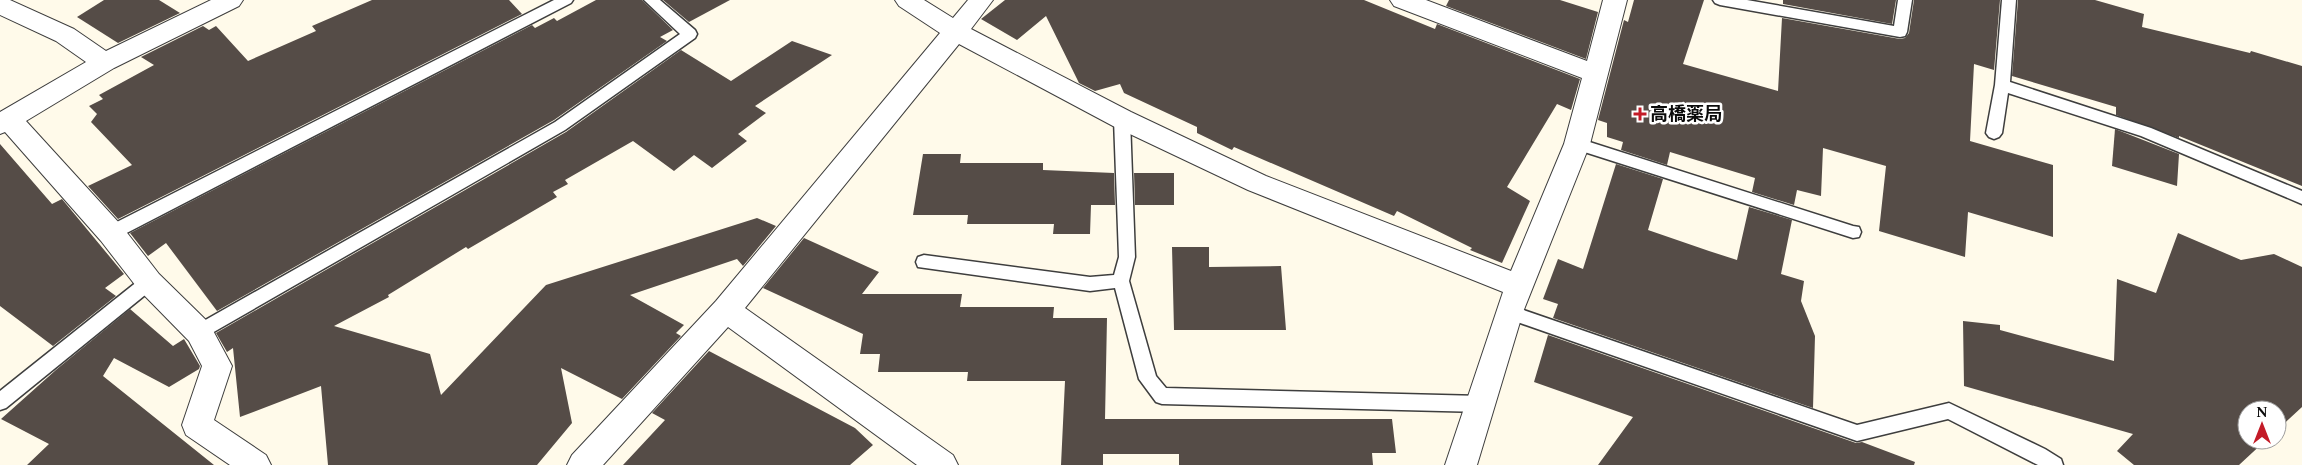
<svg xmlns="http://www.w3.org/2000/svg" width="2302" height="465" font-family="Spectral,'Noto Sans JP',serif">
<style>
.building{fill:#554c47}
.lines{fill:none;stroke-linecap:round;stroke-linejoin:round}
.lane-casing{stroke:#3e3e3e;stroke-width:3}
.street-casing{stroke:#3e3e3e;stroke-width:2}
.lane{fill:#fff;fill-rule:evenodd}
.street{fill:#fff;fill-rule:evenodd}
.poi-dot{fill:#c31b27;stroke:#fff;stroke-width:2}
.labels{text-anchor:middle;stroke-width:5;stroke-linejoin:round;paint-order:stroke}
.poi-label{font-size:18px;font-weight:bold;fill:#0b0b0b;stroke:#fff;text-anchor:start}
</style>
<rect width="100%" height="100%" fill="#fffaea"/>
<g class="building">
<path d="M104,0H159L180,13L118,43L77,17Z"/>
<path d="M372,0H509L522,14L118,219L88,186L132,165L91,122L97,114L89,106L103,99L99,95L154,65L141,57L203,26L209,30L216,26L248,61L316,31L312,26Z"/>
<path d="M596,0H642L673,30L660,37L667,41L554,120L217,311L166,243L148,256L130,233L532,25L535,28L554,18L557,21Z"/>
<path d="M663,0H730L689,22Z"/>
<path d="M1005,0H1364L1435,29L1437,24L1580,79L1571,110L1557,104L1507,187L1530,201L1502,263L1470,250L1472,248L1397,211L1394,216L1234,147L1232,150L1197,133V127L1124,93L1120,84L1095,91L1079,83L1046,16L1017,40L981,19Z"/>
<path d="M1449,0H1560L1598,12L1586,59L1446,6Z"/>
<path d="M1634,0H1704L1683,64L1778,91L1782,18L1900,39L1905,38L1909,33L1914,0H2000L1994,70L1974,64L1970,141L2053,165V237L1968,212L1965,257L1879,231L1886,166L1823,148L1821,196L1797,190L1794,205L1752,192L1755,178L1670,152L1667,165L1621,150L1623,142L1607,137V123L1598,120L1624,20L1628,22Z"/>
<path d="M1783,0H1896L1892,24L1783,4Z"/>
<path d="M2018,0H2095L2144,14L2142,27L2250,53L2251,51L2302,66V186L2179,136V138L2116,115V107L2012,76Z"/>
<path d="M792,41L832,55L755,106L766,113L738,134L747,141L712,168L694,155L674,171L633,141L565,180L568,184L553,192L557,197L468,249L466,247L388,295L389,297L334,326L430,354L441,395L546,285L757,218L776,226L743,266L737,259L630,295L684,325L676,333L681,336L622,399L561,368L572,423L537,465H328L321,386L240,417L233,348L227,352L216,333L566,132L681,50L731,81Z"/>
<path d="M2115,129L2179,154L2177,186L2112,166Z"/>
<path d="M0,144L52,204L62,199L124,274L105,288L116,296L53,346L0,306Z"/>
<path d="M923,154H961L960,163H1043V170L1114,173L1115,205H1091L1090,234H1053L1054,224H967L968,215H913Z"/>
<path d="M1616,164L1663,179L1648,230L1709,251L1737,260L1749,207L1792,220L1781,274L1804,281L1801,301L1815,336L1813,408L1553,318L1558,304L1543,299L1558,259L1583,269Z"/>
<path d="M1134,173H1174V205H1135Z"/>
<path d="M2178,233L2241,260L2274,254L2302,267V407L2277,430V410H2247V440H2266L2239,465H2134L2117,451L2133,434L1964,386L1963,321L2000,325V330L2114,361L2117,279L2156,293Z"/>
<path d="M804,238L879,272L862,294H962L960,307H1054L1053,318H1107L1105,419H1392L1396,453H1372L1373,465H1179V454H1103V465H1061L1065,381H967L968,372H878L880,354H860L863,334L763,288Z"/>
<path d="M1172,247H1209V267L1281,266L1286,330H1174Z"/>
<path d="M130,309L173,346L184,339L200,366L199,369L169,387L114,358L103,376L214,465H27L49,444L1,419L57,369Z"/>
<path d="M1548,335L1856,443L1862,442L1915,462L1914,465H1598L1633,417L1534,382Z"/>
<path d="M709,351L855,428L873,445L850,465H623L665,420L652,413Z"/>
</g>
<g class="lines">
<g class="lane-casing">
<g id="lane">
<path d="M554,0H573L571,3L117,238L111,239L105,238L103,233L105,228Z"/>
<path d="M644,0H660L695,30L697,34L695,38L565,130L205,337L199,339L193,337L190,332L193,327L555,122L680,34Z"/>
<path d="M1713,0H1747L1894,26L1898,0H1912L1907,32L1905,36L1900,37L1720,5L1715,3Z"/>
<path d="M2002,0H2016L2010,82L2151,128L2302,191V204L2141,136L2008,93L2002,133L1999,137L1994,139L1989,137L1986,133L1995,85Z"/>
<path d="M1122,113L1127,115L1130,119L1135,257L1129,281L1156,376L1166,388L1482,396L1488,398L1491,404L1488,410L1482,412L1162,404L1156,402L1139,379L1115,288L1090,291L918,267L916,262L918,257L924,255L1090,277L1114,275L1119,257L1114,119L1117,115Z"/>
<path d="M1577,138L1853,226L1859,227L1861,232L1859,237L1853,238L1572,148L1569,144L1572,140Z"/>
<path d="M149,275L155,277L157,282L155,287L6,408L0,410V391L143,277Z"/>
<path d="M1509,305L1857,425L1949,403L2045,449L2061,459L2063,465H2038L1948,419L1857,441L1503,317L1500,312L1503,307Z"/>
</g>
</g>
<g class="street-casing">
<g id="street">
<path d="M0,0H10L74,29L106,51L211,0H243L239,6L114,68L26,121L121,225L159,274L209,323L232,366L214,420L266,455L271,465H230L186,435L182,425L202,366L189,341L139,290L101,241L5,132L0,134V112L86,62L56,41L0,15Z"/>
<path d="M895,0H924L953,18L968,0H993L971,29L1131,112L1266,176L1511,271L1564,144L1582,78L1394,6L1390,0H1426L1587,61L1603,0H1627L1590,144L1523,312L1477,465H1445L1503,292L1248,190L1113,126L959,44L745,308L953,455L958,465H917L728,327L603,465H567L572,455L716,301L940,33L899,6Z"/>
</g>
</g>
<use href="#lane" class="lane"/>
<use href="#street" class="street"/>
</g>
<path class="poi-dot" d="M1637.5 106.5h5v5h5v5h-5v5h-5v-5h-5v-5h5z"/>
<g class="labels">
<g class="poi-label">
<text x="1650" y="120">高橋薬局</text>
</g>
</g>
<g transform="translate(2262 425)"><circle r="24" fill="#ffffff" stroke="#9d9d9d"/>
<path d="M0-4L9 19L0 12L-9 19Z" fill="#c31b27"/>
<text y="-8" font-size="14" font-weight="bold" text-anchor="middle" fill="#0b0b0b">N</text>
</g>
</svg>
